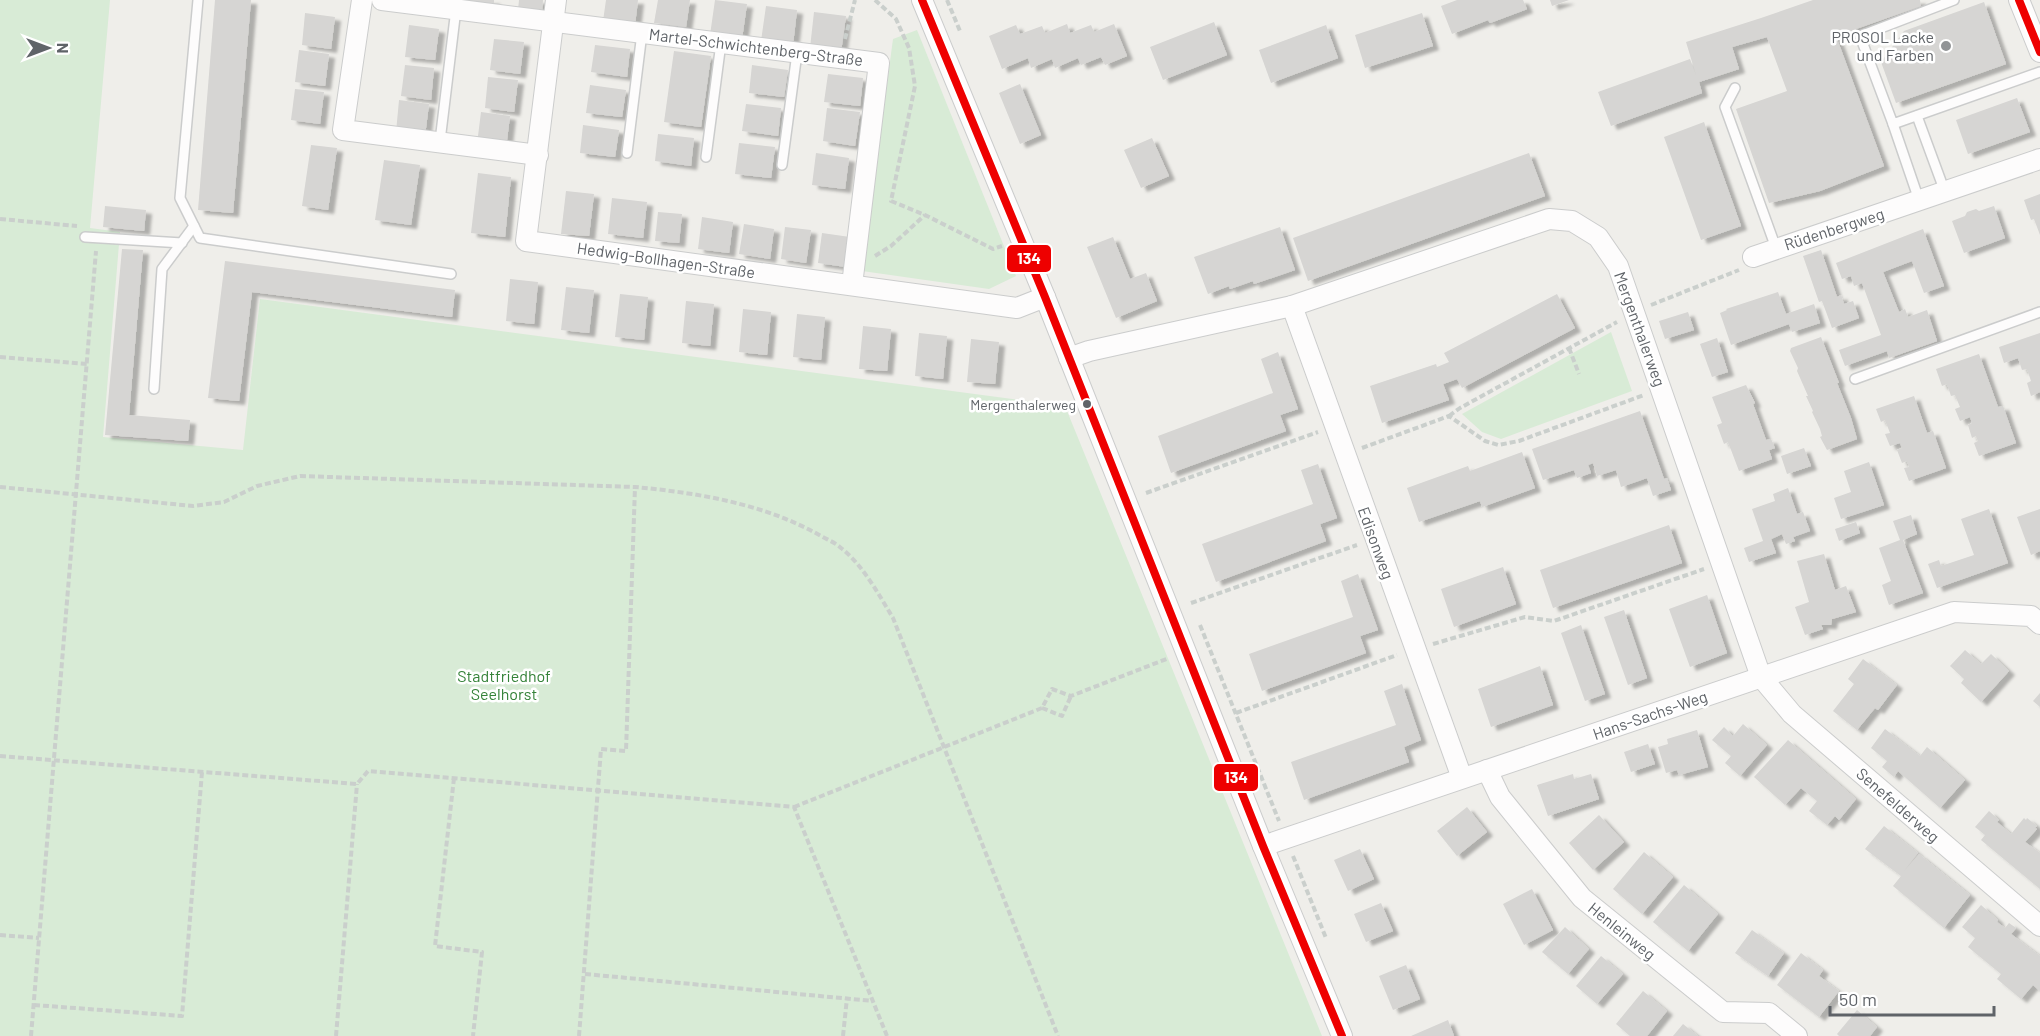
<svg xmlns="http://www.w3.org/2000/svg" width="2040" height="1036" font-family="Barlow,sans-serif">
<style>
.green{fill:#d8ebd6}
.building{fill:#d6d5d3;filter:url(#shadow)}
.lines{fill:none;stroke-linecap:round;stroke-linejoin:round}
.service-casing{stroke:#cbcccc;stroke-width:12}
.minor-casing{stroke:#cbcccc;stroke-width:22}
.path{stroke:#cacfcc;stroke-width:4;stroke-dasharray:6 3;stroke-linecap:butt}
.service{stroke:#fdfcfc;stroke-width:9}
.minor{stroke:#fdfcfc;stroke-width:20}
.bus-1-casing{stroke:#fff;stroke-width:12}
.bus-1{stroke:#e00;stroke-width:8}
.poi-dot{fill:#919496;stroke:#fff;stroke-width:2}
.bus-dot{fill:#5f6368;stroke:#fff;stroke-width:2}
.labels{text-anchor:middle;stroke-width:5;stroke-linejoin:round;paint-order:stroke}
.bus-label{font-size:14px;fill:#5f6368;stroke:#fff;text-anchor:end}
.poi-label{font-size:16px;fill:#5f6368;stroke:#fff;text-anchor:end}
.street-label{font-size:16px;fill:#5f6368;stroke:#fff}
.park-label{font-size:16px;fill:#348238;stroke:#fff}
.line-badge{stroke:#fff;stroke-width:2}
.badge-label{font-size:16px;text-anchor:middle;font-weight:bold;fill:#fff}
</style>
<defs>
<filter id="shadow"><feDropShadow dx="6" dy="4" stdDeviation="1.5" flood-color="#0004"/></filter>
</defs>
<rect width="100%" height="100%" fill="#efeeea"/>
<g class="green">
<path d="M0,0H110L90,228L120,232L103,437L243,450L260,299L1065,406L1322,1036H0Z"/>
<path d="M917,30L1016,276L989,289L862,271L893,39Z"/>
<path d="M1611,332L1632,391L1501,439L1482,432L1462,414Z"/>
</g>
<g class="building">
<path d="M215,0H251L233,213L198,210Z"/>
<path d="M470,0H494V4L470,2Z"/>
<path d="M519,0H543L542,13L518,10Z"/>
<path d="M606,0H638L635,25L603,21Z"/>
<path d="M658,0H690L686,27L654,23Z"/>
<path d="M715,0L747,4L742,39L710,35Z"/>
<path d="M1457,0H1523L1527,9L1490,23L1488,20L1452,34L1441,6Z"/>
<path d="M1550,0H1569L1552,6Z"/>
<path d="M1813,0H1920L1921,6L1836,36L1884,166L1820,191L1769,203L1736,109L1787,91L1767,37L1732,47L1739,69L1699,82L1702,93L1611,126L1598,92L1690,59L1696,75L1686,42L1761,18Z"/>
<path d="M1984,2L2006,64L1896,103L1881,62L1904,31Z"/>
<path d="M766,6L797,10L793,45L761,41Z"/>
<path d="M814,12L846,16L841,52L810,48Z"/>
<path d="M305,13L335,17L331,49L302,45Z"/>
<path d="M1422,13L1433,46L1365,68L1355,35Z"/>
<path d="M1214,22L1227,55L1163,80L1150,47Z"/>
<path d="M1067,24L1070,33L1091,25L1094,32L1114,24L1127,56L1105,65L1101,57L1081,65L1078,58L1055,68L1052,59L1031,68L1028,58L1002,69L989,36L1016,25L1020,34L1042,26L1045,33Z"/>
<path d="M409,25L439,29L435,60L405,57Z"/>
<path d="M1326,25L1338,58L1271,83L1259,50Z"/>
<path d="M494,39L524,42L520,74L490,70Z"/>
<path d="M595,45L630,49L627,77L591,72Z"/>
<path d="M299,50L329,54L325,86L295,82Z"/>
<path d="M674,51L711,56L701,127L664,122Z"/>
<path d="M405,65L434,68L431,100L401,96Z"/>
<path d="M752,65L788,70L784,97L749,93Z"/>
<path d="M828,74L863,78L860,106L824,102Z"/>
<path d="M488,77L518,80L514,112L485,108Z"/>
<path d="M1020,84L1041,135L1020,144L999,93Z"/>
<path d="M590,85L626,90L622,117L586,113Z"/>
<path d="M295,89L324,92L320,124L291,120Z"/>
<path d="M2017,98L2030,132L1968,154L1956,120Z"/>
<path d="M399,100L429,104L425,136L396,132Z"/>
<path d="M746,104L781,108L778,136L742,131Z"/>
<path d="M827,108L860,112L855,146L823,141Z"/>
<path d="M481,112L510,116L506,148L477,144Z"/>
<path d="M1704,122L1741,226L1701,240L1664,137Z"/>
<path d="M583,125L619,130L615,157L580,153Z"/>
<path d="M658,134L694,138L691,166L655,161Z"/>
<path d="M1152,138L1169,176L1141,188L1124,150Z"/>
<path d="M739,143L775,147L771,178L735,174Z"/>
<path d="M311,145L337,148L328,210L302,206Z"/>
<path d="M816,153L849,158L845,189L812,185Z"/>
<path d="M1529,153L1545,196L1308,281L1293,238Z"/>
<path d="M384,160L420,165L411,225L375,220Z"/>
<path d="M478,173L511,177L505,237L471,233Z"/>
<path d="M566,191L594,194L589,236L561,234Z"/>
<path d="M2040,194V235L2034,219L2031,220L2024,200Z"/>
<path d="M612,198L647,202L643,238L608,234Z"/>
<path d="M105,206L146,210L144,231L103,227Z"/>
<path d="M1994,206L2005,238L1964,253L1952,221L1965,216L1967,212L1976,209L1979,211Z"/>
<path d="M658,212L682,214L679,243L655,241Z"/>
<path d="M702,217L733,222L729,253L698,249Z"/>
<path d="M744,224L774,229L770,259L739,254Z"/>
<path d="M785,227L811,230L806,263L781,259Z"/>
<path d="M1280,227L1295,270L1254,284L1253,281L1230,289L1229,286L1208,294L1194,257Z"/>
<path d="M1923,229L1944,286L1924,293L1912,261L1883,272L1899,312L1905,309L1908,317L1927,310L1937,341L1889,358L1887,351L1845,366L1839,350L1881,335L1862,283L1854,286L1851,276L1842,279L1836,263Z"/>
<path d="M822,233L850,237L846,267L818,263Z"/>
<path d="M1113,237L1130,279L1146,273L1157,301L1116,318L1087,247Z"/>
<path d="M122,249L143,250L129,415L190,420L188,441L105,435Z"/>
<path d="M1821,250L1837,297L1841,295L1844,304L1853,301L1859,318L1832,328L1822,301L1819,302L1803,256Z"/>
<path d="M225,261L455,290L452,317L252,292L239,401L208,398Z"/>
<path d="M510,279L538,282L534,324L506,321Z"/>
<path d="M566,287L594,290L589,333L561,330Z"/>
<path d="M1778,292L1786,314L1814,304L1820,323L1792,332L1789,324L1731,345L1720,313L1727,310L1726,309Z"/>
<path d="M620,294L648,297L644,340L615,337Z"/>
<path d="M1557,294L1575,328L1462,388L1457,379L1443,384L1449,400L1382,423L1370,386L1436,364L1437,367L1449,362L1444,353Z"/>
<path d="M686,301L714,304L710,346L682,343Z"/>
<path d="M743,309L771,312L767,355L739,352Z"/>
<path d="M1688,312L1694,330L1665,339L1659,321Z"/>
<path d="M797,314L825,317L821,360L793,357Z"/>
<path d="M863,326L891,329L887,371L859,369Z"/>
<path d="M919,333L947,336L943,379L915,376Z"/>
<path d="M2040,333V392L2031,396L2027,383L2031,381L2027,369L2022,370L2018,358L2004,363L1999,347Z"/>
<path d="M1821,337L1837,378L1839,383H1837L1851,418L1857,439L1827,450L1820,437L1822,436L1820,429L1812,412L1813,411L1806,396H1808L1797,371L1798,368L1790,351L1791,348Z"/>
<path d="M1717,338L1728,372L1712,377L1700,344Z"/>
<path d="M971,339L999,342L995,384L967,382Z"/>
<path d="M1278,352L1298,409L1280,415L1286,431L1171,473L1158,436L1273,393L1261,359Z"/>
<path d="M1979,354L1998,407L2003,406L2016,443L1979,456L1974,443L1978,441L1976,436L1972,438L1968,425L1972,423L1970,417L1960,421L1955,409L1960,407L1955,395L1951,396L1947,384L1942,386L1936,369Z"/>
<path d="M1746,385L1755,403L1753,404L1766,440L1771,439L1775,448L1769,450L1772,459L1739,471L1728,442L1724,444L1717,425L1722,423L1712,397Z"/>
<path d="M1914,396L1927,433L1933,431L1946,468L1909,481L1904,468L1909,467L1907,461L1902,463L1897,450L1902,448L1900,443L1890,446L1885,434L1890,433L1885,420L1881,422L1876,409Z"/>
<path d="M1640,411L1664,479L1667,478L1671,490L1653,496L1647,478L1621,487L1616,470L1597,476L1593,463L1588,465L1591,473L1577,478L1574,470L1543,480L1532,449Z"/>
<path d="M1804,448L1811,466L1787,474L1781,456Z"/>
<path d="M1522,452L1535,488L1482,507L1480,501L1419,522L1407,488L1468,466L1470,471Z"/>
<path d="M1869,462L1884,505L1841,519L1834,498L1851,492L1844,471Z"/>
<path d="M1318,464L1337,518L1320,524L1326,541L1216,582L1202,544L1313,504L1301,470Z"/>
<path d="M1788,488L1797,514L1803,512L1810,531L1793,537L1795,541L1786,544L1782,534L1771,539L1776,553L1749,562L1744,548L1763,541L1752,509L1775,501L1773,494Z"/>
<path d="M1989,509L2008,563L1937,588L1928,564L1939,560L1941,566L1974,555L1961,519Z"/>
<path d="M2040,509V551L2031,555L2017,517Z"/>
<path d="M1911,515L1917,534L1903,540L1923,593L1889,605L1882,585L1891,581L1879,548L1900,540L1893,521Z"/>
<path d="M1856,522L1860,533L1839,541L1835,529Z"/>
<path d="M1669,525L1682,563L1553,608L1540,570Z"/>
<path d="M1824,554L1835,590L1846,586L1856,612L1832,619L1831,625H1821L1823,629L1805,635L1795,607L1809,602L1797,561Z"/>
<path d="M1503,567L1516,604L1454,627L1441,589Z"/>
<path d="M1358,574L1378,630L1360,636L1366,653L1262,691L1249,654L1353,617L1341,581Z"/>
<path d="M1707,595L1727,653L1690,667L1669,609Z"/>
<path d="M1624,610L1647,678L1628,685L1604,617Z"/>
<path d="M1581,625L1605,694L1585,701L1561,633Z"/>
<path d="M1965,650L1981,664L1991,654L2009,671L1981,702L1961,683L1964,679L1950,666Z"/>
<path d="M1863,659L1897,685L1878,710L1875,708L1857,730L1833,711L1854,684L1848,679Z"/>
<path d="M1540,666L1553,705L1491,727L1478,689Z"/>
<path d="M1402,684L1421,740L1404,747L1409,762L1304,800L1291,762L1396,725L1384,691Z"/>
<path d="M2040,693V707L2033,701Z"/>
<path d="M1743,724L1767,745L1740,776L1725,763L1731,756L1712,740L1724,727L1733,736Z"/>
<path d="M1885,729L1920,756L1927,747L1965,780L1940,808L1898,771L1894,777L1882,767L1887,761L1871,748Z"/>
<path d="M1697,730L1708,767L1679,775L1677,770L1666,773L1658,747L1668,744L1667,739Z"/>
<path d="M1788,740L1856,799L1839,820L1835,816L1827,825L1809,811L1817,801L1801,788L1785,805L1754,777Z"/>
<path d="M1648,744L1655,764L1631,772L1624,752Z"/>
<path d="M1573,774L1574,779L1591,774L1599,799L1548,816L1537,785Z"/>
<path d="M1467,807L1487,832L1457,856L1437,831Z"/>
<path d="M1989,811L1999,820L1997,822L2011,834L2024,818L2026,820L2027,818L2037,826L2035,828L2037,829L2025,842L2040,853V889L1981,840L1985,835L1975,827Z"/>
<path d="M1599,815L1624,842L1593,870L1569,843Z"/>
<path d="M1884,826L1918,853L1904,871L1919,854L1970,895L1944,928L1893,886L1901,876L1865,849Z"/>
<path d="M1360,849L1374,879L1348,891L1334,860Z"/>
<path d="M1644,852L1673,877L1642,914L1613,889Z"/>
<path d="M1684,885L1718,914L1688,951L1653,922Z"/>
<path d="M1532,889L1553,930L1524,945L1503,904Z"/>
<path d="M1381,903L1393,931L1366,942L1354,914Z"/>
<path d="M1981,905L1998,920L1997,922L2005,928L2009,923L2016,928L2011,934L2040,956V991L2033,985L2021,999L1997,979L2001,974L1968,947L1975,938L1962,927Z"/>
<path d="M1565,927L1589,949L1568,974L1542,952Z"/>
<path d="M1752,930L1784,953L1768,976L1735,953Z"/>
<path d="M1801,953L1823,970L1819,976L1839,991L1819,1017L1777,985Z"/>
<path d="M1601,956L1623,974L1597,1004L1576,986Z"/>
<path d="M1406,965L1420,999L1393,1010L1379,976Z"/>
<path d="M1643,991L1667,1011L1647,1036H1630L1616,1024Z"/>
<path d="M1857,1010L1877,1027L1870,1036H1839L1837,1034Z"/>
<path d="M1448,1020L1454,1036H1411Z"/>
<path d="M1683,1024L1698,1036H1673Z"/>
</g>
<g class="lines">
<g class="service-casing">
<g id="service">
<path d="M198,0L180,198L200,238L451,274"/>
<path d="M1954,0L1860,36L1893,124L2040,72"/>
<path d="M1735,88L1725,107L1776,248"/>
<path d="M1917,116L1945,192"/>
<path d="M1893,124L1919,200"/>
<path d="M440,141L456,9"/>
<path d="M627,153L642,33"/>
<path d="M706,157L721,43"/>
<path d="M782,165L797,53"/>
<path d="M85,237L182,243"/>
<path d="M1855,379L2040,312"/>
<path d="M154,389L162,269L194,226"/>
</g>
</g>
<g class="minor-casing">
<g id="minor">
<path d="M362,0L343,130L538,155"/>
<path d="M382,0L879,63L852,285"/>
<path d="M556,0L526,241L1017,308L1045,297"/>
<path d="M922,0L1045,297L1263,846L1342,1036"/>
<path d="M2019,0L2040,52"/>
<path d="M1753,257L2040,159"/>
<path d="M1292,306L1462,778"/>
<path d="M1069,358L1089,351L1292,306L1549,219L1572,221L1598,237L1618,266L1761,677L1792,714L2040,926"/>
<path d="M1487,770L1500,797L1582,898L1723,1012L1769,1013L1797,1036"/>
<path d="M1263,846L1954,612L2031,616L2040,624"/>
</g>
</g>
<g class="path">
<path d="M875,0L896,19L909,48L915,86L891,201L925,215L993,249L1002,246"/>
<path d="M947,0L960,31"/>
<path d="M845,39L855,0"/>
<path d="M0,219L77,226"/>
<path d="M875,256L891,246L925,215"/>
<path d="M1651,305L1739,270"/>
<path d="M1569,348L1579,374"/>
<path d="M0,357L87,364"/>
<path d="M1449,416L1460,408L1617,322"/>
<path d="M1362,448L1449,416L1485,441L1498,445L1519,441L1644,395"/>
<path d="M0,487L193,506L224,502L257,486L300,476L635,487C699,493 765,504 821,536C828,540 836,543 841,548C863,565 879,595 893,618L1058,1036"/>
<path d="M1146,493L1318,432"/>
<path d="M1191,603L1357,545"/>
<path d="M1200,625L1279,821"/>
<path d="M1433,644L1525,617L1554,621L1704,569"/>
<path d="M1042,708L1062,716L1071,696"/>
<path d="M1236,713L1397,655"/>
<path d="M0,756L357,784L368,771L794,807L887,1036"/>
<path d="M454,778L435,946L482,952L473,1036"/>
<path d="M794,807L1042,708L1052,689L1071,696L1169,658"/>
<path d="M1293,856L1326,938"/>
<path d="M0,935L39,938"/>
<path d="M585,974L873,1001"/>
<path d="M34,1005L182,1016L202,772"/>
<path d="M31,1036L96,251"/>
<path d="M336,1036L357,784"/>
<path d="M579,1036L601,749L626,751L635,487"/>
<path d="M843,1036L847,998"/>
</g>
<use href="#service" class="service"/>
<use href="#minor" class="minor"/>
<g class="bus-1-casing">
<g id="bus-1">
<path d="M922,0L1045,297L1263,846L1342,1036"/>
<path d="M2019,0L2040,52"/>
</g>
</g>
<use href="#bus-1" class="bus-1"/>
</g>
<circle class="poi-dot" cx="1946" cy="46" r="6"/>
<circle class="bus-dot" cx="1087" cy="404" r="5"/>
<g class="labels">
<g class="bus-label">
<text x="1076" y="410">Mergenthalerweg</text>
</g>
<g class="poi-label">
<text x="1934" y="43">PROSOL Lacke<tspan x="1934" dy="18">und Farben</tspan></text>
</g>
<g class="street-label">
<text transform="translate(756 47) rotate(7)" y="6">Martel-Schwichtenberg-Straße</text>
<text transform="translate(1834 229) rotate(-18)" y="6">Rüdenbergweg</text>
<text transform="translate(666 260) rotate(8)" y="6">Hedwig-Bollhagen-Straße</text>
<text transform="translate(1640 329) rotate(70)" y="6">Mergenthalerweg</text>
<text transform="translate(1376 543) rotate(70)" y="6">Edisonweg</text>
<text transform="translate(1650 715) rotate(-19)" y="6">Hans-Sachs-Weg</text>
<text transform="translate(1898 805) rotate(41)" y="6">Senefelderweg</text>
<text transform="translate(1622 931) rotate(39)" y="6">Henleinweg</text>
</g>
<g class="park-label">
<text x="504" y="682">Stadtfriedhof<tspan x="504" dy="18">Seelhorst</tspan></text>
</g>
</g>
<g class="line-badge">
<rect x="1006" y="244" width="46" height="29" rx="6" fill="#e00"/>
<rect x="1213" y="763" width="46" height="29" rx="6" fill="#e00"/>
</g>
<g class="badge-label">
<text x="1029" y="264">134</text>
<text x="1236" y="783">134</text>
</g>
<g transform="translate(48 48) rotate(90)" stroke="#ffffff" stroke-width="4.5" paint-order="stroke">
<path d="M0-4.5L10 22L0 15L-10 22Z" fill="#5f6368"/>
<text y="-9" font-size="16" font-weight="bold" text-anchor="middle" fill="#5f6368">N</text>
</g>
<path d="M1830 1006v9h164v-9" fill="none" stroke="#5f6368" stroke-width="3"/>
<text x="1839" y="1006" font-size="18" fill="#5f6368" stroke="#ffffff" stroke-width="4.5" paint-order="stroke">50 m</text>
</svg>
